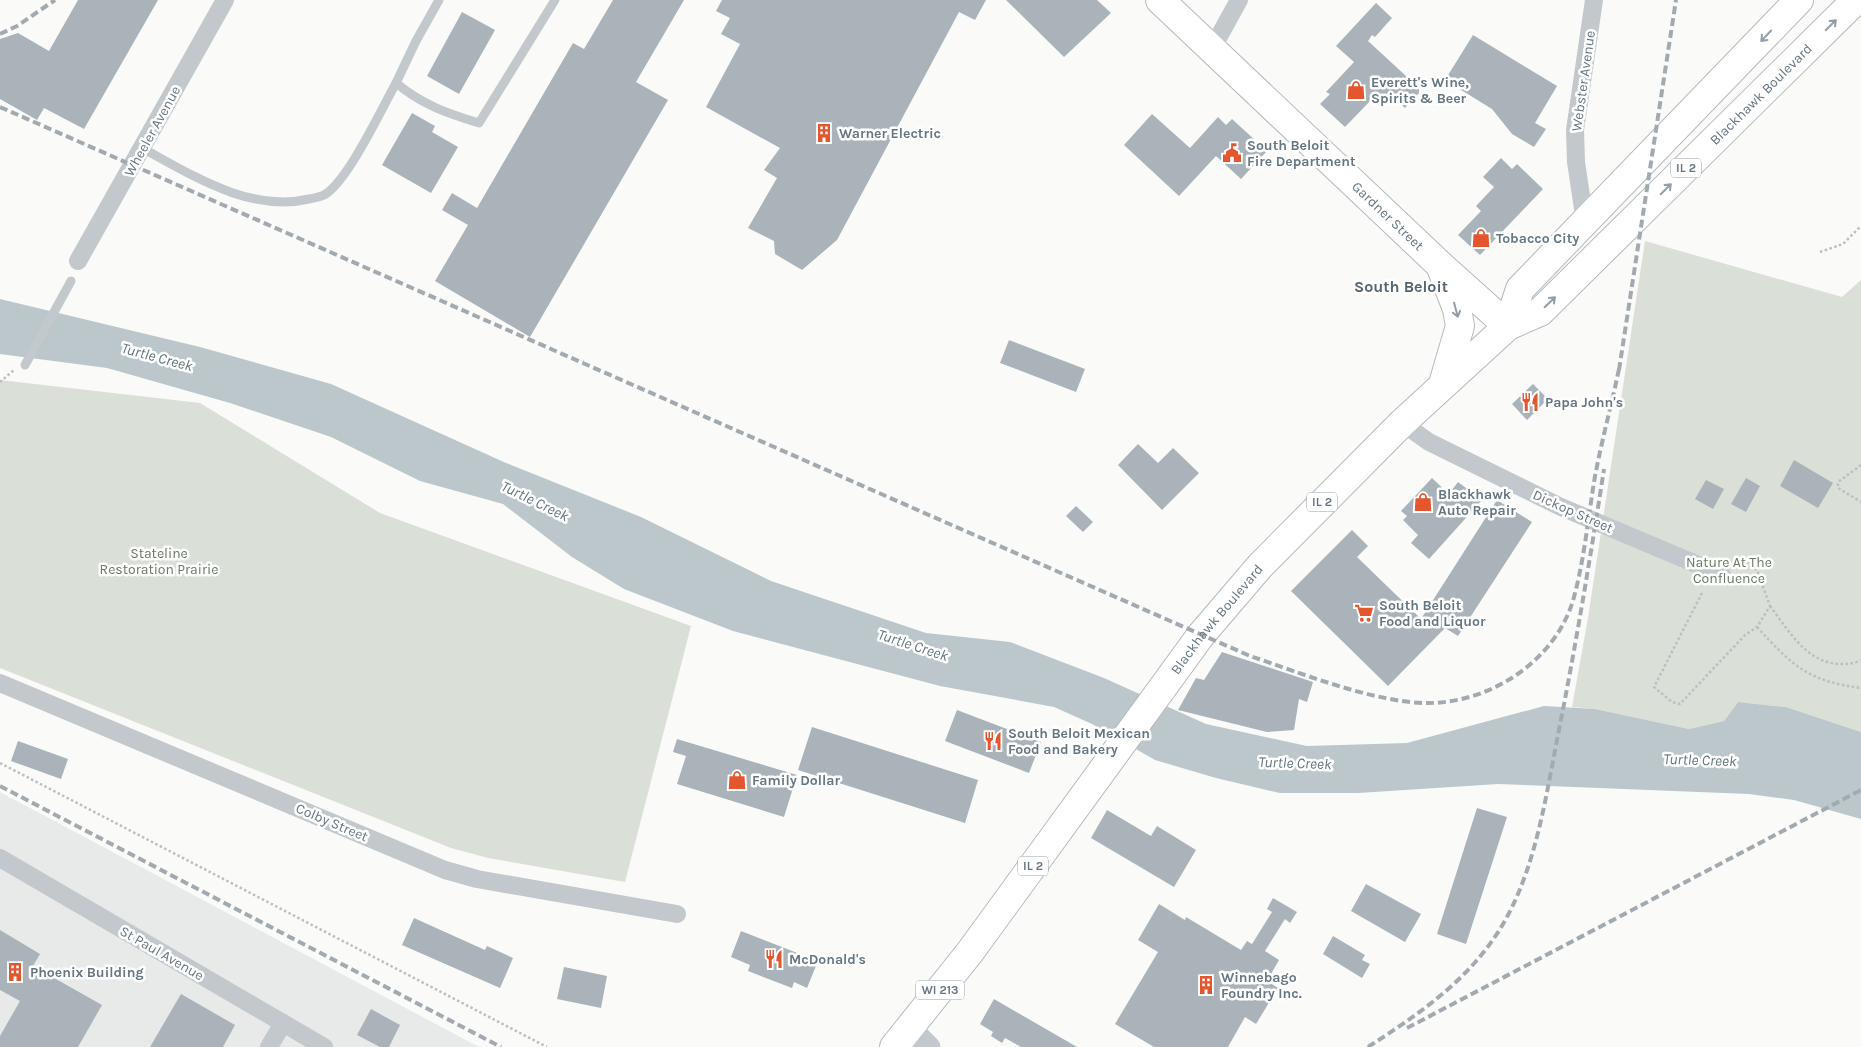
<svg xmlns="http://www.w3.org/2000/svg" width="1861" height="1047" font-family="Karla,sans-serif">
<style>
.built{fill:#e8e9e9}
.green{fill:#dadfd7}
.water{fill:#bbc7cb}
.building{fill:#aab3b9}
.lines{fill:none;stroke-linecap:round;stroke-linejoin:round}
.primary-casing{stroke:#b5babe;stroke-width:30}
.path{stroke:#bbbfc2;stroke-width:2.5;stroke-dasharray:2.5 2.5;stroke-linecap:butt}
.service{stroke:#c3c8cc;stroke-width:9}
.minor{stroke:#c3c8cc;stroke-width:18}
.tertiary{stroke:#c3c8cc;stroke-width:21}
.primary{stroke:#fff;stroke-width:28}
.rail{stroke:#a2aab0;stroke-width:4;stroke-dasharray:8 4;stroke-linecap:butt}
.oneway{stroke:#939fa8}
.labels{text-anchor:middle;stroke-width:5;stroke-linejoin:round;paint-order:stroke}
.shield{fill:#fff;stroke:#939fa8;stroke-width:1}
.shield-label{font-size:12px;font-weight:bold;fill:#657683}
.street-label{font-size:14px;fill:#657683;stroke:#fff}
.poi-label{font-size:14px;font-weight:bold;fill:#657683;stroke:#fff;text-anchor:start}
.park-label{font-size:14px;fill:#687a64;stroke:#fff}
.water-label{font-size:15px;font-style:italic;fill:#60757c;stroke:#fff}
.quarter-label{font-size:16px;font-weight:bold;fill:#57646e;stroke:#fff}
</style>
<rect width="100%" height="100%" fill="#fafaf8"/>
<path class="built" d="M0,792L479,1047H0Z"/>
<g class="green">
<path d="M1645,241L1842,297L1861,280V732L1786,707L1738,702L1724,721L1689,729L1595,709L1572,707L1588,618Z"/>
<path d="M0,380L200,403L380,513L691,626L625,882L488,858L451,848L0,668Z"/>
</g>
<path class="water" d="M0,299L200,347L331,384L506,463L641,517L771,581L926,633L1010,642L1104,678L1206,724L1307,746L1407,743L1544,706L1595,709L1689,729L1724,721L1738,702L1786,707L1861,732V819L1794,800L1749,794L1498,784L1358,793H1280L1216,778L1155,760L1092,724L1054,707L940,686L733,631L624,589L572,557L503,504L420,481L331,437L230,403L107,368L0,354Z"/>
<g class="building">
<path d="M78,0H158L84,129L44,108L37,120L0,99V39L18,33L49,51Z"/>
<path d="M613,0H684L636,82L668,100L530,337L435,281L468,225L442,210L452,193L477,208L573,43L584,49Z"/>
<path d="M722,0H986L975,20L959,12L837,240L802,270L775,254L774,241L748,228L777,178L764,170L780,148L706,107L740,44L721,34L730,18L716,11Z"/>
<path d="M1006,0H1097L1111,13L1064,57Z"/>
<path d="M1376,3L1392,18L1375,37L1372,35L1368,41L1419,88V93L1405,108L1389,93L1378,105L1372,99L1345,127L1320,104L1330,94L1326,92L1354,62L1336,46Z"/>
<path d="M462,12L495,30L459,94L427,76Z"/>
<path d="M1473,35L1557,86L1535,123L1546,129L1534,147L1512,134L1492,109L1445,80Z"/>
<path d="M412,113L435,126L432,132L458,147L431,193L382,165Z"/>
<path d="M1152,114L1190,148L1218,117L1226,125L1232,119L1267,151L1241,179L1216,156L1179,196L1124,145Z"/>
<path d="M1501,158L1512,169L1517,164L1543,189L1480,255L1458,235L1481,211L1476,206L1494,187L1483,177Z"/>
<path d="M1009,340L1085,369L1076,392L1000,363Z"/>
<path d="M1533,384L1548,399L1527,420L1512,404Z"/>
<path d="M1138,444L1158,463L1173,448L1199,473L1162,510L1118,465Z"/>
<path d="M1794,460L1833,483L1818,508L1780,486Z"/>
<path d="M1432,478L1449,494L1458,482L1482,500L1429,559L1411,543L1418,535L1403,520L1407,516L1401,511Z"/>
<path d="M1746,478L1760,486L1746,512L1731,504Z"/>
<path d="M1706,480L1724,489L1713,509L1695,499Z"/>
<path d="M1497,500L1532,522L1458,636L1445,628L1388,686L1291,591L1352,530L1368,546L1357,557L1421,619Z"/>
<path d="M1076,506L1093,522L1083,532L1066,516Z"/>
<path d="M1222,652L1313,682L1307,702L1299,699L1294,730L1267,732L1178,710L1196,678L1204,680Z"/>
<path d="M957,710L1041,742L1029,773L945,741Z"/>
<path d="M812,727L978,780L965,823L798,770Z"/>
<path d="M677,739L797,775L784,817L677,784L686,756L673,752Z"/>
<path d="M18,741L68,759L61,779L11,761Z"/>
<path d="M1477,808L1507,817L1466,944L1437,934Z"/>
<path d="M1107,810L1151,836L1157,826L1196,850L1174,887L1091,838Z"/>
<path d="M1366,884L1421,914L1405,942L1351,911Z"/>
<path d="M1273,898L1297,912L1290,923L1285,919L1265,951L1279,960L1267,981L1278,988L1256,1024L1245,1017L1228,1047H1154L1115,1024L1158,952L1138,940L1159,904L1185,920L1186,917L1241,950L1247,941L1252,944L1272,912L1267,909Z"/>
<path d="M414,918L485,950L487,946L513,958L500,988L402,945Z"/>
<path d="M0,930L40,954L33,966L102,1005L78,1047H0V1036L20,1001L0,990Z"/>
<path d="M741,931L818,961L807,988L794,982L792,988L748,971L750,965L731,957Z"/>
<path d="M1333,936L1365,955L1362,960L1370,964L1362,978L1323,954Z"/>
<path d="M564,967L607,976L601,1008L557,999Z"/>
<path d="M181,994L235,1025L223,1047H150Z"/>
<path d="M994,999L1077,1047H1021L1005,1038L1002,1043L991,1036L993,1032L980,1024Z"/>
<path d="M371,1009L400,1025L389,1047H380L357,1035Z"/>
</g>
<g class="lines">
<g class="primary-casing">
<g id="primary">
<path id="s1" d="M1160,0L1439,264L1508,326"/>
<path d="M1442,270L1457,309L1460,326L1443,384"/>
<path d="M1508,326L1520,289L1799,0"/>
<path id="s2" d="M894,1047L970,952L1201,635L1260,566L1402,423L1508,326L1540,312L1856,0"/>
</g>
</g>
<g class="path">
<path d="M1820,252L1843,244L1861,226"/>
<path d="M0,382L14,370"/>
<path d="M1861,465L1838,482V488L1861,502"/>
<path d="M1702,593L1654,687L1672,702L1680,704L1745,635L1757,627L1770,606L1757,570L1739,557L1733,563"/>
<path d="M1770,606C1794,638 1814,675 1861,661"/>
<path d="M1757,627C1792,665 1807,681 1861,688"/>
<path d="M0,763L547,1047"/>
</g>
<g class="service">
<path d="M439,0L416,41L396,83C423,105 446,113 479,123L555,0"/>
<path d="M142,148C192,175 250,213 309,199C314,198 320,197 324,195C348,181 381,110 396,83"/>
<path d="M25,365L71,281"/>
</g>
<g class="minor">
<path d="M1212,49L1239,0"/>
<path d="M1585,222L1576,162L1575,130L1594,0"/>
<path d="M78,261L225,0"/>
<path d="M1402,423L1429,442L1561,507L1722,575"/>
<path d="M0,683L445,870L477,879L677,914"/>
<path d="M0,858L324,1047"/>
<path d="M269,1047L283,1023"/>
</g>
<path class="tertiary" d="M911,1028L930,1047"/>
<use href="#primary" class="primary"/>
<g class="rail">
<path d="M0,34L17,26L55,0"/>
<path d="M0,107L1250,656C1301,673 1375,703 1428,703C1491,703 1557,660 1574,597C1584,560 1588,520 1594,482C1601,442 1612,404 1620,364"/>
<path d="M1619,370L1676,0"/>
<path d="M0,786L501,1047"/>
<path d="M1407,1028L1861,790"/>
<path d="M1368,1047C1419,1014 1471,979 1503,924C1535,869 1545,802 1557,740C1575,650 1590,560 1604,469"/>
</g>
</g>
<defs><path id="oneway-shaft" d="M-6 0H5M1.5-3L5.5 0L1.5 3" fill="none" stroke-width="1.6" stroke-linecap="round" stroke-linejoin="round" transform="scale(1.25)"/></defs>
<g class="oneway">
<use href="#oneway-shaft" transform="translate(1831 25) rotate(-45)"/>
<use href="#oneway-shaft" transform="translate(1766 36) rotate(133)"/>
<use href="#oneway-shaft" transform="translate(1666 189) rotate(-45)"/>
<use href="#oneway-shaft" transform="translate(1550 302) rotate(-44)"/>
<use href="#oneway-shaft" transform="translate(1456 310) rotate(75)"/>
</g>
<defs>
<g id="shop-bare" transform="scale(1.5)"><path d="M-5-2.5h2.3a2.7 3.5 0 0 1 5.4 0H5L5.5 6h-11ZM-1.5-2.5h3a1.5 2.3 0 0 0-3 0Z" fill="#e4572e" stroke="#fff" stroke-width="2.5" paint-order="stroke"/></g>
<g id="building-bare" transform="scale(1.5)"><path d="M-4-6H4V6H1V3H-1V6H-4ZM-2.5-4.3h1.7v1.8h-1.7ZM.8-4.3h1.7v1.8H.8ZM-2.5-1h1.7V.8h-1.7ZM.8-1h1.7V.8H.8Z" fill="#e4572e" stroke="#fff" stroke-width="2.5" paint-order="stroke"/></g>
<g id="civic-bare" transform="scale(1.5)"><path d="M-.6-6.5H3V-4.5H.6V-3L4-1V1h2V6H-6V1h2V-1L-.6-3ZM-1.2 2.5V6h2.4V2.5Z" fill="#e4572e" stroke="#fff" stroke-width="2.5" paint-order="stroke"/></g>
<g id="restaurant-bare" transform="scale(1.5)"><path d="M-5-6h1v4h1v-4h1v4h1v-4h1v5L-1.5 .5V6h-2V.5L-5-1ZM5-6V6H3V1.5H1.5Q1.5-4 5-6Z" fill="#e4572e" stroke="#fff" stroke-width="2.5" paint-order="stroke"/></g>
<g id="supermarket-bare" transform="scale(1.5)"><path d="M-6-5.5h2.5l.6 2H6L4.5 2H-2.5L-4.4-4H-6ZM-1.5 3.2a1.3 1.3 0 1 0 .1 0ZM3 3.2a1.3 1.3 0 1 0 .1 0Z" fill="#e4572e" stroke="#fff" stroke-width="2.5" paint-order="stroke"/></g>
</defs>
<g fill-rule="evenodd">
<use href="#shop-bare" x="1356" y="90"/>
<use href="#building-bare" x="824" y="133"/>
<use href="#civic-bare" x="1232" y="153"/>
<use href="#shop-bare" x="1481" y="238"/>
<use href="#restaurant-bare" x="1530" y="402"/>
<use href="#shop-bare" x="1423" y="502"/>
<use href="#supermarket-bare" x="1364" y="613"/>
<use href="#restaurant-bare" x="993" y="741"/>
<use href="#shop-bare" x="737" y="780"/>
<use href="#restaurant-bare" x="774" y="959"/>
<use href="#building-bare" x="15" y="972"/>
<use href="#building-bare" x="1206" y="985"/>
</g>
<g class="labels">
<g class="shield">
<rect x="1671" y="158.5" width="30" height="19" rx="4"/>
<rect x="1307" y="492.5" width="30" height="19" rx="4"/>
<rect x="1018" y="856.5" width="30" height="19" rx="4"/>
<rect x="916" y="980.5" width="48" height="19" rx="4"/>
</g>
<g class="shield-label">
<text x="1686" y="172">IL 2</text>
<text x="1322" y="506">IL 2</text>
<text x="1033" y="870">IL 2</text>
<text x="940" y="994">WI 213</text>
</g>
<g class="street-label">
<text transform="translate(1583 81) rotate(-82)" y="5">Webster Avenue</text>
<text dy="5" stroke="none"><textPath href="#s2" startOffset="1295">Blackhawk Boulevard</textPath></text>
<text transform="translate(152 131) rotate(-61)" y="5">Wheeler Avenue</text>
<text dy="5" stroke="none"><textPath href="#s1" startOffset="314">Gardner Street</textPath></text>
<text transform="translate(1573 511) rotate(24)" y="5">Dickop Street</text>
<text dy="5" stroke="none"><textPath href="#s2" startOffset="536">Blackhawk Boulevard</textPath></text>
<text transform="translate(332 822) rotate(23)" y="5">Colby Street</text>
<text transform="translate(162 953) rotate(30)" y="5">St Paul Avenue</text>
</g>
<g class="poi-label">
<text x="1371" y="87">Everett's Wine,<tspan x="1371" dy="16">Spirits &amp; Beer</tspan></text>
<text x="839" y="138">Warner Electric</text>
<text x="1247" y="150">South Beloit<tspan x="1247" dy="16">Fire Department</tspan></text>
<text x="1496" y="243">Tobacco City</text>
<text x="1545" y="407">Papa John's</text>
<text x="1438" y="499">Blackhawk<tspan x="1438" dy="16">Auto Repair</tspan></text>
<text x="1379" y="610">South Beloit<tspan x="1379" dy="16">Food and Liquor</tspan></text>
<text x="1008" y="738">South Beloit Mexican<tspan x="1008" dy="16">Food and Bakery</tspan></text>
<text x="752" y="785">Family Dollar</text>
<text x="789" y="964">McDonald's</text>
<text x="30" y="977">Phoenix Building</text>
<text x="1221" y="982">Winnebago<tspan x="1221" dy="16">Foundry Inc.</tspan></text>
</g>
<g class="park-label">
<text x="159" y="558">Stateline<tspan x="159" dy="16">Restoration Prairie</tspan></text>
<text x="1729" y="567">Nature At The<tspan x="1729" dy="16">Confluence</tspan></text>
</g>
<g class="water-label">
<text transform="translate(157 357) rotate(15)" y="5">Turtle Creek</text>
<text transform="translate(535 501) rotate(26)" y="5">Turtle Creek</text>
<text transform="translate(913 645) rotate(18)" y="5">Turtle Creek</text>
<text transform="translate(1700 760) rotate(2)" y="5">Turtle Creek</text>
<text transform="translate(1295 763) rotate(2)" y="5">Turtle Creek</text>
</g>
<g class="quarter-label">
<text x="1401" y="292">South Beloit</text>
</g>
</g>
</svg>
